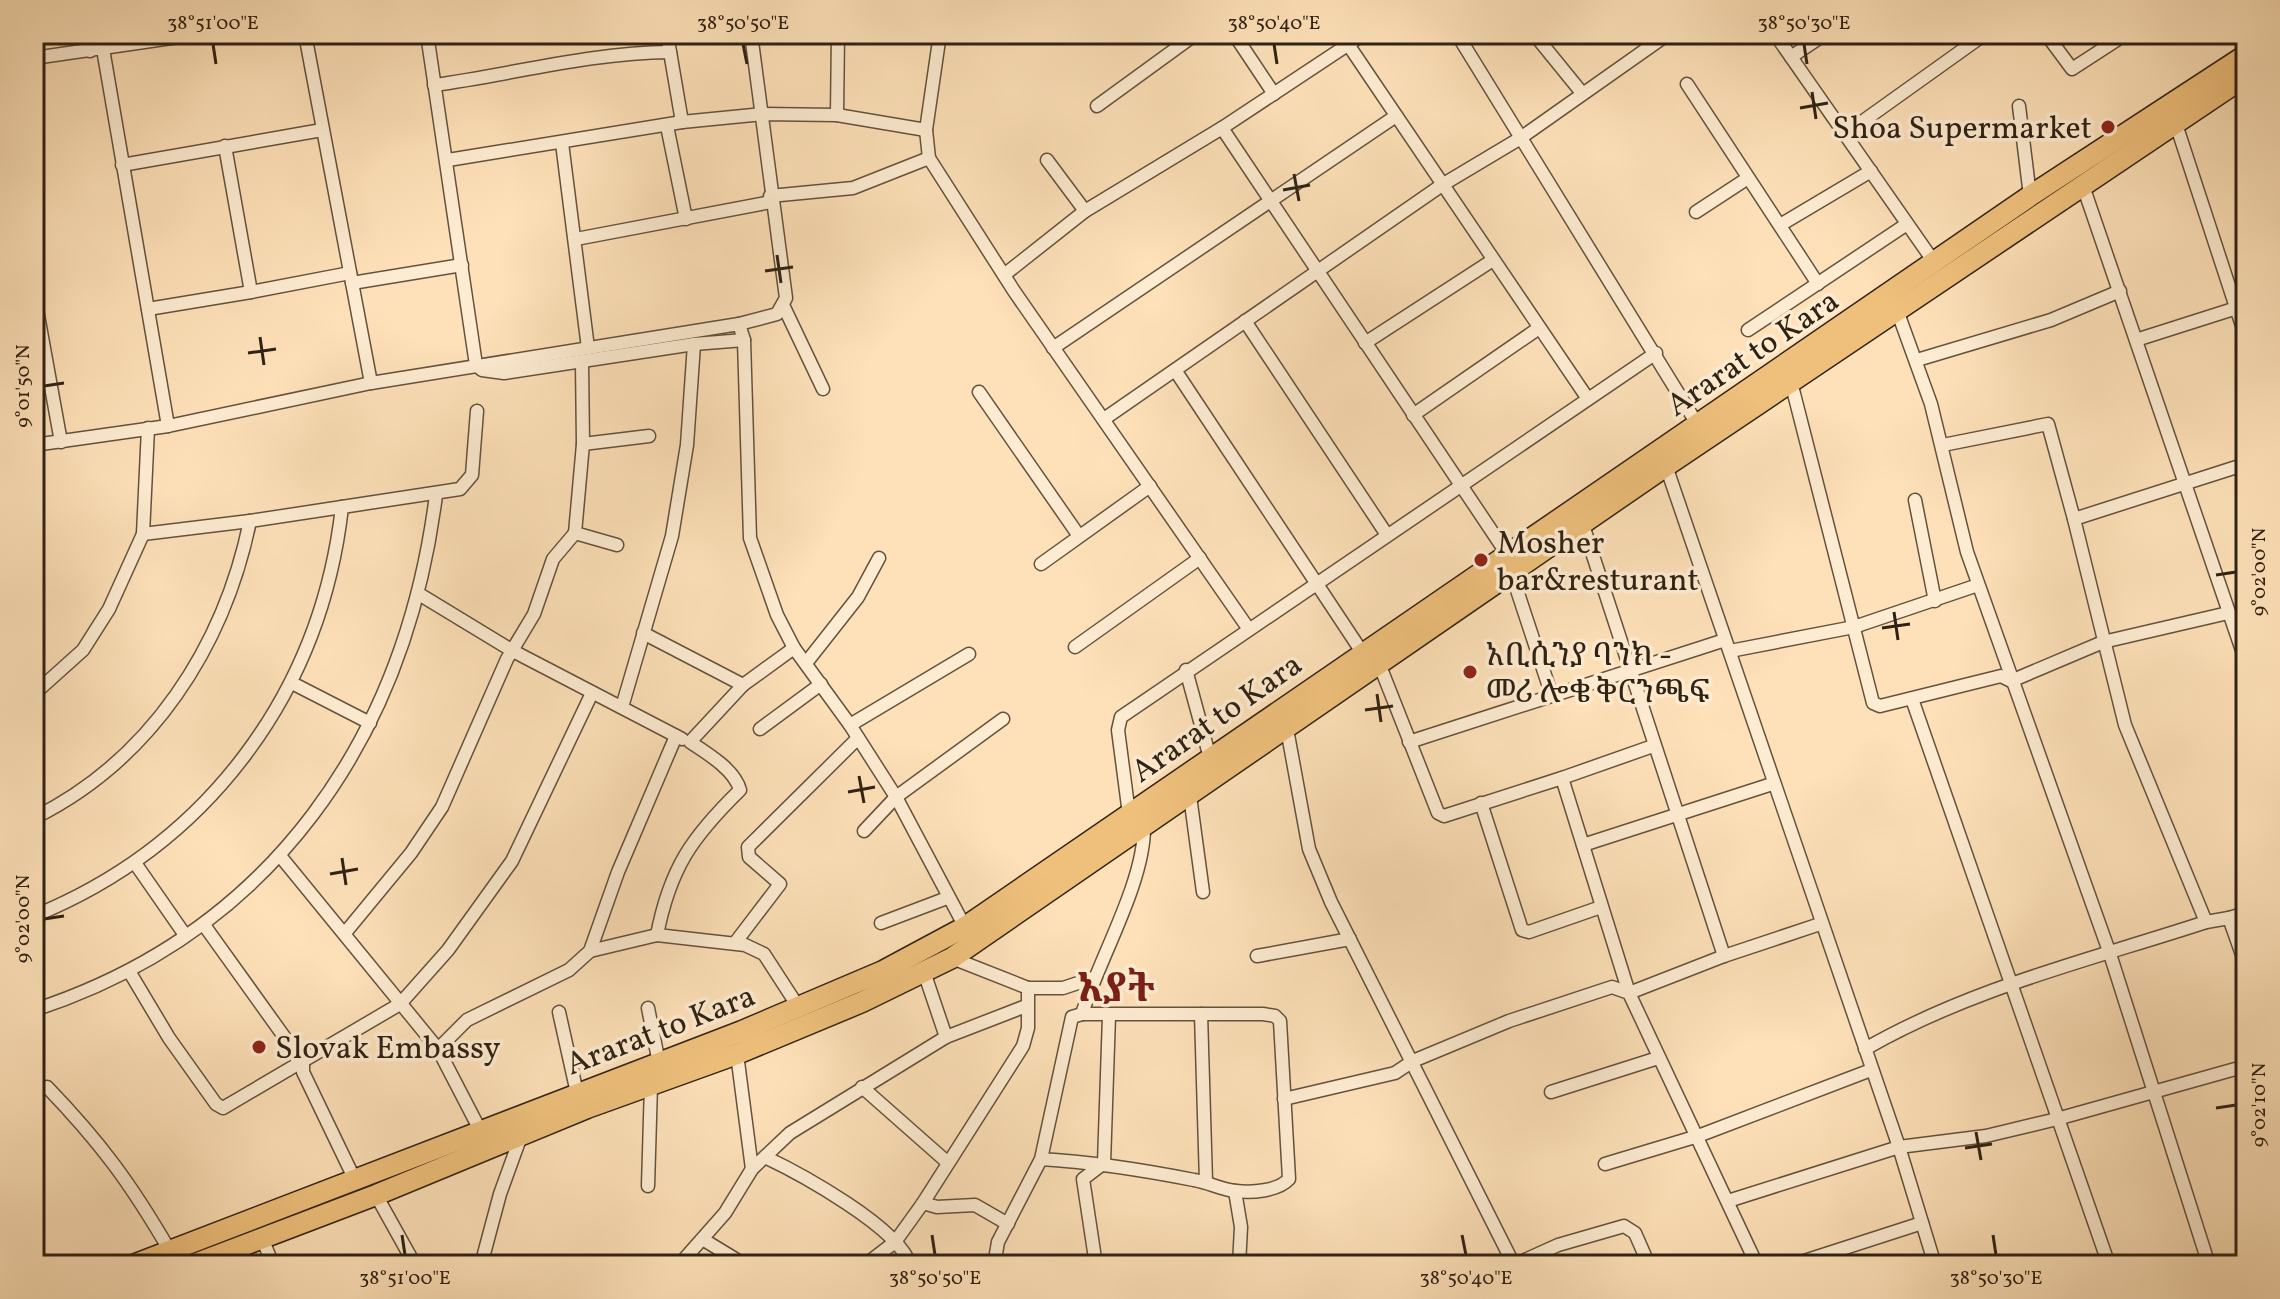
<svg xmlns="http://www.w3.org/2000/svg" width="2280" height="1299" font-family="Vollkorn,'Noto Serif Ethiopic',serif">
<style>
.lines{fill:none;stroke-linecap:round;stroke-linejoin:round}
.minor-casing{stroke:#63523d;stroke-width:15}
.primary-casing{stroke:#2f2214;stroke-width:23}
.minor{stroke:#feecd2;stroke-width:12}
.primary{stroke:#efc07c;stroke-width:20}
.ticks{fill:none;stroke:#2f2214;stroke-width:3}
.poi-dot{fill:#8f2418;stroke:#feecd2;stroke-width:3}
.labels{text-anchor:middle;stroke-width:7;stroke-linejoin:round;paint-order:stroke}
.poi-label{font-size:32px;fill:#2f2214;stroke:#feecd2;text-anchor:start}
.street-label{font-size:32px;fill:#2f2214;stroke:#feecd2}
.district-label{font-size:40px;font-weight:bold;fill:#7a1f14;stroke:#feecd2}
.neatline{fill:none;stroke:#2f2214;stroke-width:3}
.ticks-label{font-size:20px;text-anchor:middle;fill:#2f2214}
</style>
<rect width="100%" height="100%" fill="#fee1b9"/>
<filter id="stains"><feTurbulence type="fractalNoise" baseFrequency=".0025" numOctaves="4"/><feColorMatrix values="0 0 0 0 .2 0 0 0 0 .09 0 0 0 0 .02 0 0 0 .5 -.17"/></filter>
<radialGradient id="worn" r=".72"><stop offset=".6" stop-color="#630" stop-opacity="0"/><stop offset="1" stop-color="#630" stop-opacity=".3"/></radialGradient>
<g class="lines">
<g class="minor-casing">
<g id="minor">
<path d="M88,34L90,51"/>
<path d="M305,34L371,383"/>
<path d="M427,34L476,365L482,370L504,373L694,344L744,340"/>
<path d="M667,34L682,122"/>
<path d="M940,34L926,130L929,158L1014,291L1248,628"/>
<path d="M1234,34L1274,94"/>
<path d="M1341,34L1588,399"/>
<path d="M1457,34L1699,427"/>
<path d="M1534,34L1582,93"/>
<path d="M1775,34L1934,262"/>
<path d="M2046,34L2072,69L2126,34"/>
<path d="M103,49L168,426"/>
<path d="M1791,57L1825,34"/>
<path d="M34,58L199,34"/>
<path d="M1687,84L1818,284"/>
<path d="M434,85C514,74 589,53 670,52"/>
<path d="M1097,106L1196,34"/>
<path d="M2019,106L2030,196"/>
<path d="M837,115L838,34"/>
<path d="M2175,121L2246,338"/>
<path d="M667,126L686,219"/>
<path d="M1222,128L1507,554"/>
<path d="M1845,134L1985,34"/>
<path d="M562,143L588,348"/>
<path d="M448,160L682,122L763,114L837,115L926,130"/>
<path d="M1047,160L1085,211"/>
<path d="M122,165L322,130"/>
<path d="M2082,183L2246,662"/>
<path d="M770,196L853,188L929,158"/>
<path d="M1696,212L1748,178"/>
<path d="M1780,225L1871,171"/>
<path d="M576,239L771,202"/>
<path d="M1004,275L1085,211L1222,128L1364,34"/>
<path d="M352,283L462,265"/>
<path d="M251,292L350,273"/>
<path d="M34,293L61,442"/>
<path d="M784,307L823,389"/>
<path d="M148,309L251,292L225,146"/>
<path d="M1898,313L1931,404L1967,552L2110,954L2209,1265"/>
<path d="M1245,321L1387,535"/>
<path d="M739,324L777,314L786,298L751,34"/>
<path d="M1748,330L1907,224"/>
<path d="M2136,340L2246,305"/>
<path d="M1365,343L1493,260"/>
<path d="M1053,348L1396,116"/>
<path d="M1917,360L2051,320L2120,291"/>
<path d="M582,362L583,444L575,533L617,545"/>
<path d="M1175,370L1362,652"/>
<path d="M1791,382L1873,703L1880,706L2001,676L2011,681L2103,642L2228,613"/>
<path d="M979,392L1079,536"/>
<path d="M1413,415L1539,328"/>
<path d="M1104,419L1442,185L1519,139L1668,34"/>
<path d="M583,444L649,436"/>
<path d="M34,445L168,426L371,383L739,324L744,340L750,538L777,615L794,648L850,725L896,797L965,927"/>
<path d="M1943,445L2048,424L2074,519"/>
<path d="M1666,466L1899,1147L1935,1265"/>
<path d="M34,498L37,444"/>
<path d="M1915,500L1935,601"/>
<path d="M1583,525L1724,956"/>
<path d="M143,534L250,521"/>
<path d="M1041,564L1150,486"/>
<path d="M1511,572L1551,693"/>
<path d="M419,594L513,651L682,739"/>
<path d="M643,633L743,685"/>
<path d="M1075,647L1200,558"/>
<path d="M1730,651L1854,627L1978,585"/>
<path d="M806,663L858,597L879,558"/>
<path d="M1380,666L1438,813L1444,816L1562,778L1629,993L1724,956L1820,924"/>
<path d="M1186,670L1210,758"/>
<path d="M292,683L370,723"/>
<path d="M34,694L83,650L109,609L143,534L148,428"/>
<path d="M1912,699L2109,1265"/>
<path d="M622,707L672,536L687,445L694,344"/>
<path d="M850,725L969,654"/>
<path d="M760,729L821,684"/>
<path d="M1287,729L1309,849L1331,902L1514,1265"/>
<path d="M1409,742L1725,640"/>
<path d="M1562,778L1653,746"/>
<path d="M1190,796L1203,892"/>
<path d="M1481,803L1522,930L1529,932L1601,907"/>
<path d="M1129,814L1118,730L1121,717L1656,353"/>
<path d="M34,818C151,760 224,647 250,521L342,507"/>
<path d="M864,831L896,797L1003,719"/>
<path d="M1583,845L1772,784"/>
<path d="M281,857L438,1049L480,1130"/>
<path d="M135,863L185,935"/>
<path d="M34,916C208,845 321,693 342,507L460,489L472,475L477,411"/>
<path d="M2229,918L2246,913"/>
<path d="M2206,922L2125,725L2074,519L2246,464"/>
<path d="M881,923L947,898"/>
<path d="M204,925L303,1063V1072L355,1180"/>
<path d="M345,933L411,853L442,807L507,659L534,614L553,559L575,533"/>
<path d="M657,935C670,868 692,837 740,790C735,770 707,753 690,742L743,685L794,648"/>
<path d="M735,943L780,884L749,857L748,847L858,738"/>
<path d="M590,951L657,935L745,945L764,954L799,1008"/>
<path d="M1257,956L1350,939"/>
<path d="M952,958L1028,988V1028L1023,1046L923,1203L937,1207L975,1205L1008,1224"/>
<path d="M129,971L169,1038L216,1104L223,1108L400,1004L448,950L512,861L592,693"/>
<path d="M924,972L946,1037"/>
<path d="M1028,988H1063L1093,978"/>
<path d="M648,1008L659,1063"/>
<path d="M34,1010C272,932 405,739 436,495"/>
<path d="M559,1012L577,1093"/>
<path d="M1082,1014C1099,959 1144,883 1144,828"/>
<path d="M1201,1014L1206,1182"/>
<path d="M438,1049L467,1020L569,970L590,951L618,872L676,736"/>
<path d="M1865,1049C1971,988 2090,960 2206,922L2229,918L2246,966"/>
<path d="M737,1054L752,1169"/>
<path d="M47,1087C101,1143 131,1184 170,1251"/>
<path d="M862,1087L947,1162"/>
<path d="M1551,1092L1658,1058"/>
<path d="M1284,1099L1395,1073L1413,1061L1509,1021L1612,987L1629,993L1757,1265"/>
<path d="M765,1157C799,1173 900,1228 910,1265"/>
<path d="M1605,1164L1698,1136L1871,1070"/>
<path d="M648,1186L651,1085"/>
<path d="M1235,1191L1241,1227L1239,1265"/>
<path d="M376,1195L415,1265"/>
<path d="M1728,1201L1899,1147L1986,1136L2057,1119L2246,1066"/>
<path d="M262,1238L273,1265"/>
<path d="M704,1240L745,1265"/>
<path d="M481,1265L500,1194L521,1136"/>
<path d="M679,1265L725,1213L752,1169L790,1133L946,1037L1026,1006"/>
<path d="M865,1265L895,1242L923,1203"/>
<path d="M994,1265L998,1242L1041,1159L1072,1017L1082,1014H1263L1275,1016L1280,1021L1289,1179C1278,1191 1252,1193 1236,1191C1222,1190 1208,1182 1194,1180C1143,1170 1093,1162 1041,1159"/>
<path d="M1096,1265L1083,1179L1104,1163L1109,1016"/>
<path d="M1514,1265L1558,1245L1624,1226L1635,1233L1649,1265"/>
<path d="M1792,1265L1922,1223"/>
</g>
</g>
<g class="primary-casing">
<g id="primary">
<path d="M133,1265L742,1031L883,971L965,927L2030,196L2246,55"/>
<path d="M192,1265L376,1195L587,1108L737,1054L862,1002L952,958L1666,466L2246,76"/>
</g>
</g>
<use href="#minor" class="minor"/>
<use href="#primary" class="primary"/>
</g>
<path class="ticks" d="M213,44L216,64M743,44L747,64M1274,44L1277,64M1804,44L1807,64M1812,92L1816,119M1800,108L1828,103M1294,174L1299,201M1283,190L1310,185M777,255L781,283M765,271L793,267M260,337L264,365M248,353L276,349M44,386L64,383M2216,575L2236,572M1894,612L1898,640M1882,628L1910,624M1377,694L1381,722M1365,710L1393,706M859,776L864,803M848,792L875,787M342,858L346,885M330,874L358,869M44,919L64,916M2216,1108L2236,1105M1976,1132L1981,1160M1965,1148L1992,1144M402,1235L405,1255M932,1235L935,1255M1462,1235L1466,1255M1993,1235L1996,1255"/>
<g class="poi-dot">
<circle cx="2108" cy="127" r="8"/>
<circle cx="1481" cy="560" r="8"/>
<circle cx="1470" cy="672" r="8"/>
<circle cx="259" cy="1047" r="8"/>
</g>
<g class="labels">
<g class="poi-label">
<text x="2092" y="138" text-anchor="end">Shoa Supermarket</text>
<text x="1497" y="553">Mosher<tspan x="1497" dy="37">bar&amp;resturant</tspan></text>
<text x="1486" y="665">አቢሲንያ ባንክ -<tspan x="1486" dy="37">መሪ ሎቄ ቅርንጫፍ</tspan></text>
<text x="275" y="1058">Slovak Embassy</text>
</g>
<g class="street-label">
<text transform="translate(1752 352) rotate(-34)" y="11">Ararat to Kara</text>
<text transform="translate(1216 717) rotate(-35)" y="11">Ararat to Kara</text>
<text transform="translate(660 1029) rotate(-21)" y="11">Ararat to Kara</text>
</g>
<g class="district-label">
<text x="1116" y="1001">አያት</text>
</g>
</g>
<rect width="2280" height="1299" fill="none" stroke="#fee1b9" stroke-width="88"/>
<rect x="44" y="44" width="2192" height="1211" class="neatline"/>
<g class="ticks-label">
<text x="213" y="29">38°51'00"E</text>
<text x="743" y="29">38°50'50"E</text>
<text x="1274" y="29">38°50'40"E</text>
<text x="1804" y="29">38°50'30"E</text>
<text transform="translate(22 386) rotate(-90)" y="7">9°01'50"N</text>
<text transform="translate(2258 572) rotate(-90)" y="7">9°02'00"N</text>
<text transform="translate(22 919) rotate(-90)" y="7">9°02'00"N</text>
<text transform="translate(2258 1105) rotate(-90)" y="7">9°02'10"N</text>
<text x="405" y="1284">38°51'00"E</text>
<text x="935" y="1284">38°50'50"E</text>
<text x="1466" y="1284">38°50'40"E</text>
<text x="1996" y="1284">38°50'30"E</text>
</g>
<rect width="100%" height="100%" filter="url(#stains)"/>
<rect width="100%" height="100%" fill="url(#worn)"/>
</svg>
